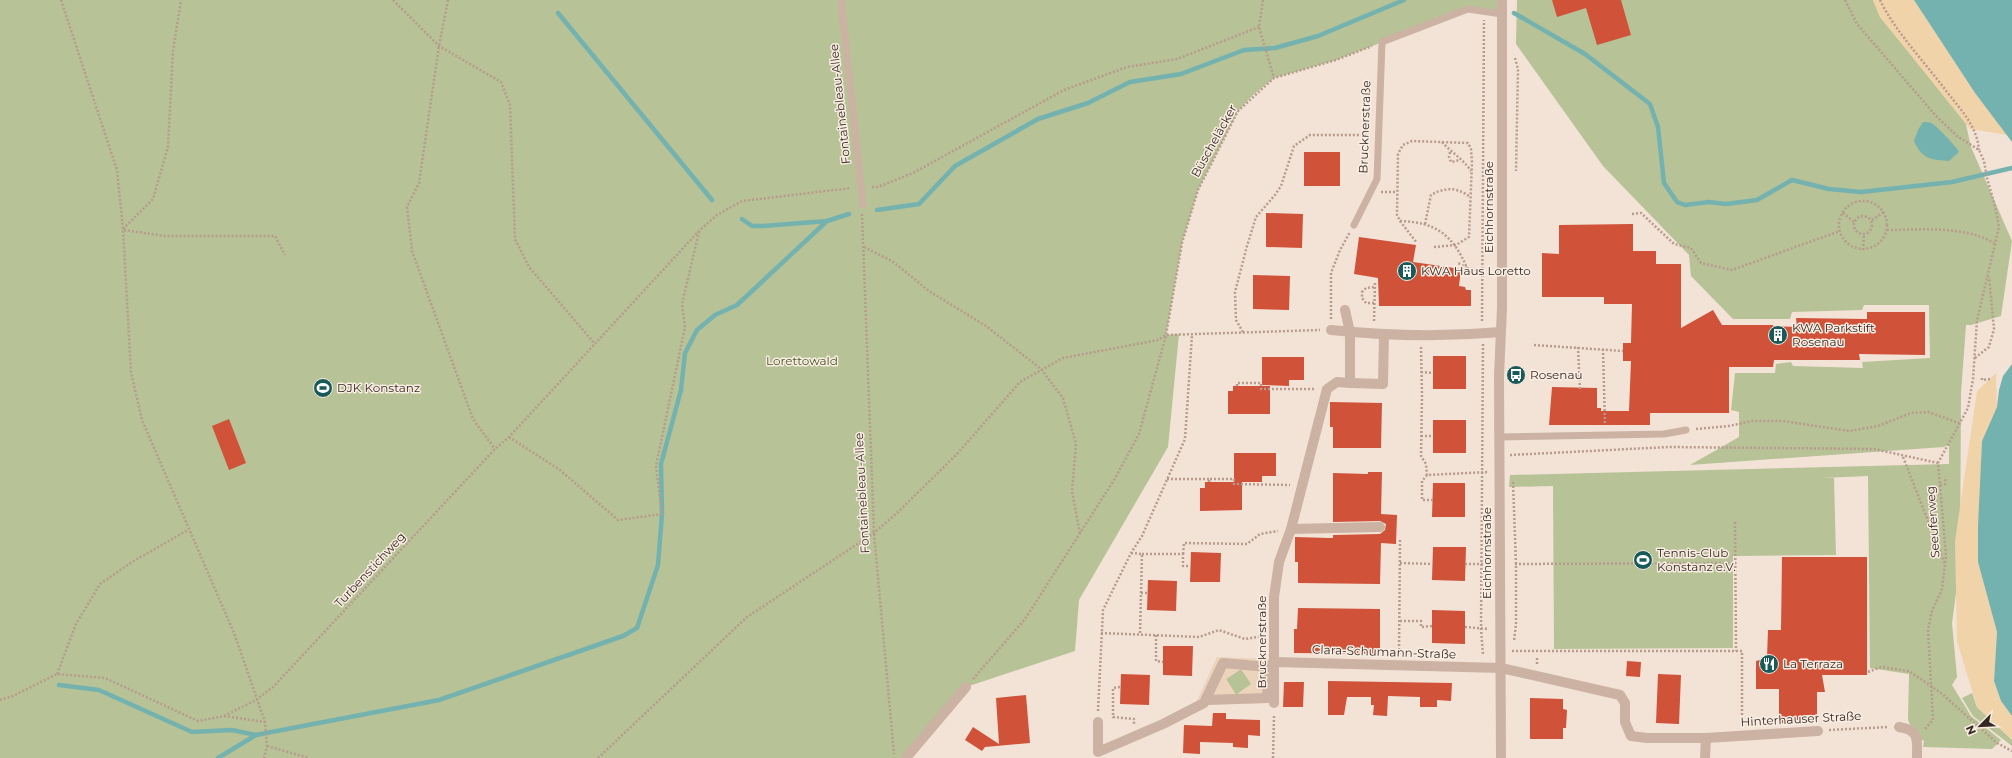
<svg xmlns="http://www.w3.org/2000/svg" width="2012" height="758" font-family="Montserrat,sans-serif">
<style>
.green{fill:#b7c296}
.sand{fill:#f1d3aa}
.plaza{fill:#ecd3bc;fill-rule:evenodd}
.water{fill:#74b2af}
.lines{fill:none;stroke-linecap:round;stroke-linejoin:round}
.stream{stroke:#74b2af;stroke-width:4.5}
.building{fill:#cf5239}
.path{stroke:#b79b8c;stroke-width:2.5;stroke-dasharray:2 2;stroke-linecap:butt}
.lane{stroke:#cbb2a2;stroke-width:7}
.street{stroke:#cbb2a2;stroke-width:10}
.labels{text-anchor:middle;stroke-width:3;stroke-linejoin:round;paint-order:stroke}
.street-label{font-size:12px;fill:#352925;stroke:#faeee3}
.poi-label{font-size:12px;fill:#352925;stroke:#faeee3;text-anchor:start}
.park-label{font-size:12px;fill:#485527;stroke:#faeee3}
</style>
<rect width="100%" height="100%" fill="#f3e3d7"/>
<g class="green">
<path d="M0,0H1502V14L1468,9L1336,60L1274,78L1253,95L1238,111L1198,190L1182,243L1166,335L1179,334L1168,447L1079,600L1075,651L966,687L906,758H0Z"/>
<path d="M1517,0H1873L1880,17L1965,120L1971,147L2012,241L2001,316L1971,325H1966L1961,393L1960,563L1952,623L1957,677L1952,685L1971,716L2001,740L1992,749L1923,747L1924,740L1918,742L1908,720L1909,674L1870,668L1868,476L1821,478H1834L1836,555L1733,556V648L1554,649L1553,486L1509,487L1510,475L1949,464V444L1944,447L1690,465L1739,437V412L1731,410L1735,373H1775L1776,364L1791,362L1793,366L1863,368L1862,362L1930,358L1929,305H1864L1862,310L1792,312L1790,319H1733L1691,276L1689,255L1603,166L1516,44Z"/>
<path d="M1241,669L1252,684L1236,695L1226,679Z"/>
<path d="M1972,693L1977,707L2012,740V746L1973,716L1962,698Z"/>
</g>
<g class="sand">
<path d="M1873,0H1914L1975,93L2007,135L1970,129L1880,17Z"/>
<path d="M1996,373L1997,407L1982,441L1978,562L1997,632L1994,681L2001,701L2012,716V740L1977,707L1957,641L1955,541L1977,391Z"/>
</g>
<path class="plaza" d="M1217,657L1274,659V703L1195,705ZM1241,669L1251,684L1236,695L1226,679Z"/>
<g class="water">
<path d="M1914,0H2012V142L1975,93Z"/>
<path d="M1923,122C1926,122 1930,122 1933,124C1939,129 1955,145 1959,152L1949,161C1931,160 1922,159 1914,141L1918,130Z"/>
<path d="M2012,364V716L2001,701L1994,681L1997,632L1978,562V526L1982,441L1997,407L1999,390L2003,376Z"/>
</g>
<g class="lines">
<g class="stream">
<path d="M558,13L712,200"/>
<path d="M1514,13L1585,54L1650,104L1658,127L1664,183L1677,202L1685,205L1709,202L1726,204L1757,200L1792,180L1829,189L1861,192L1952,182L2012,168"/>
<path d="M877,210L919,204L955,166L1038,119L1088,103L1130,82L1181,74L1244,50L1275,48L1318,36L1404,0"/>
<path d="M742,219L752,226H763L827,221L849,214"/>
<path d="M59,685L99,690L192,732L232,730L256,735L439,700L623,636L637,628L658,565L662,514L661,464L681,390L685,353L697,330L715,315L737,305L827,221"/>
<path d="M218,758L256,735"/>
</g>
</g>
<g class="building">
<path d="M1552,0H1621L1631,35L1597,45L1586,8L1557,17Z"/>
<rect x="1304" y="152" width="36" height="34"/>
<path d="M1266,213L1303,214L1302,248L1266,247Z"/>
<path d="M1633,224V251H1656V264H1681V328L1713,310L1722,325H1773V326L1797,327L1796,318L1867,319V312H1925V355L1859,354L1860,360H1774L1773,367H1729V413H1650V425H1549L1552,387L1597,388V408H1601V411H1629L1631,361H1623V343H1631L1632,304H1604V297H1542V253L1559,254V225Z"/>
<path d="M1359,237L1416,245L1413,262L1461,269L1459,286L1465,287L1466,290H1471V306H1379L1378,278L1354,274Z"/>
<path d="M1253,275L1290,276L1289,310L1253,309Z"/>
<rect x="1433" y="356" width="33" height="33"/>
<path d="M1262,357H1304V380H1289V386L1262,385Z"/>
<path d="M1233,386H1270V414H1228V391H1233Z"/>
<path d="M1330,402L1382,403L1381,448H1333V427H1330Z"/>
<path d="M229,419L246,463L229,470L212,426Z"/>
<rect x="1433" y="420" width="33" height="33"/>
<path d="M1234,453H1276V476H1262V482H1242V510L1200,511V488H1205V482H1234Z"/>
<path d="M1368,472H1382L1381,514L1397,515L1396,544L1381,543L1380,584L1298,583V562H1295V537L1329,538H1333V535L1380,534L1385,530L1386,524L1380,521L1333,522V473L1368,474Z"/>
<path d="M1433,483H1465V517H1432Z"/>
<path d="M1433,547H1466L1465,581L1432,580Z"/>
<path d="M1191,552L1221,553L1220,582H1190Z"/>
<path d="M1782,557H1867V675H1822L1825,692H1817V715H1806V720H1791V723H1779V689H1756V661L1767,658L1768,630H1781Z"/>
<path d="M1148,580L1177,581L1176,611L1147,610Z"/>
<path d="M1298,608L1380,609V654L1294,653V629H1297Z"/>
<path d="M1432,610L1465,611V644L1432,643Z"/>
<path d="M1163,646H1193L1192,676L1163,675Z"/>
<path d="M1627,661L1641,662L1640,677L1626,676Z"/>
<path d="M1121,674L1150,675L1149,705L1120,704Z"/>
<path d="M1658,674L1681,675L1679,724L1656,723Z"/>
<path d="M1328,681L1452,683L1451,701L1437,700V707H1420V697L1388,696L1387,716L1373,715L1374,705H1371V697H1347L1344,715H1328Z"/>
<path d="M1284,682H1304L1303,707H1283Z"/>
<path d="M1026,695L1030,743L985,747L982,751L965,740L973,727L999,744L996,698Z"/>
<path d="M1530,698L1563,699V709L1567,710L1566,728H1563V739H1530Z"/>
<path d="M1213,713H1226V719L1260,720V736L1248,735V748L1233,747V743L1200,742V754L1183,753L1184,725L1212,726Z"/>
</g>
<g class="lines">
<g class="path">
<path d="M61,0L117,170L123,229L131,372L142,420L234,633L265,722L267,746L264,758"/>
<path d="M393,0L439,46L501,82L510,105L515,239L529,267L595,344"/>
<path d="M448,0L439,46L419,183L407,207L412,251L473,419L495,449"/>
<path d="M1263,0L1259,27L1274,78"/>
<path d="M1845,0L1857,24L1936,116L1957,136L1979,150L1984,161L1987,178L1995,206L1999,227L1977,320L1973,379L1968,408L1938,463L1946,556L1942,589L1932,611L1928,630L1933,720L1925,729"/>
<path d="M1880,0C1894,30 1927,65 1947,92C1961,110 1977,126 1979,150"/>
<path d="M1515,58L1518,69L1516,171"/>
<path d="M1442,142C1452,153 1463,159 1471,171"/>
<path d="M1450,152L1449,157L1451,162L1460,160"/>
<path d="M872,187H878L913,173L1064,90L1127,67L1177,59L1259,27"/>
<path d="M1381,192H1397"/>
<circle cx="1863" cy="225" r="24"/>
<path d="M1843,213L1854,222"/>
<path d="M862,214L874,533L894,754"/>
<path d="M1632,214L1641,213L1674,244L1691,248L1701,263L1732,270L1840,231"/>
<circle cx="1863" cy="225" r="9"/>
<path d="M1872,220L1884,212"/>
<path d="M1400,221L1417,243"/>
<path d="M1425,224L1431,195C1445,187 1457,187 1470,197"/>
<path d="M123,229L153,199L168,147L173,51L181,0"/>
<path d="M124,230L165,236H275L285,255"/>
<path d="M1887,230C1923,230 1962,225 1994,243"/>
<path d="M864,247L892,261L929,291L986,326L1041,369L1063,398L1076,444L1072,491L1080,534"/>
<path d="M1434,247L1456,245L1469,237L1472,163L1471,149L1468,143L1412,141L1403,145L1398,154L1397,215L1400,221C1436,222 1453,235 1467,268L1458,263"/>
<path d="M1863,250L1864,234"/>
<path d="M1467,268L1483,271"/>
<path d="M1374,303H1366L1362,298V292L1366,288L1374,287"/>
<path d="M1331,319V273L1340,250L1350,232"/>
<path d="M1374,321L1375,283"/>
<path d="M1482,321L1484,20"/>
<path d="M1243,332L1236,320L1235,292L1247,246L1256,217L1275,195L1281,186L1294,146L1310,135H1369"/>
<path d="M1483,344L1481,629L1483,655"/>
<path d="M1534,345L1623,351"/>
<path d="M1421,347L1422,395L1421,456L1426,464L1427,475"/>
<path d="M1578,347L1580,391"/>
<path d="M1603,349L1605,425"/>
<path d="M1975,358L1989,347L1994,329L1989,277"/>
<path d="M1421,372L1433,373"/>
<path d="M1982,378V380L1991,379"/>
<path d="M1237,386V383H1261V389H1316"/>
<path d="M1696,429L1729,426L1752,421H1783L1849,431L1878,426L1911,413L1928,412L1959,423"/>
<path d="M1421,436H1433"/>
<path d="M509,437L560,470L618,520L662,514L656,466L685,327L682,304L699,232"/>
<path d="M1510,455L1669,447L1874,449L1938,463"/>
<path d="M1903,457L1945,564"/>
<path d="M1167,479H1209"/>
<path d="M1209,482V479H1234V484L1290,485"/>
<path d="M1513,482L1516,564V624L1514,641"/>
<path d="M1940,485L1945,484L1946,477"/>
<path d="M1433,500H1422V481L1427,475L1489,472"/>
<path d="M1735,522L1736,651"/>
<path d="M1131,553L1142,554L1140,634"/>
<path d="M1142,554H1183V566H1190"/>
<path d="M1183,554L1184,543L1247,544L1260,534L1278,531"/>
<path d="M1400,563L1432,564"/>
<path d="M1465,564H1490"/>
<path d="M1515,564L1736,563"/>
<path d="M1141,593H1148"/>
<path d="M1400,621H1421V627L1432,626"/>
<path d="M1465,627L1489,629"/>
<path d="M1101,633L1199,637L1219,630L1245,639L1263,636"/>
<path d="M1156,635V661L1163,662"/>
<path d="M1512,651H1742V724"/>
<path d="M1399,654L1400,540"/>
<path d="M1537,658V665"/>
<path d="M1868,672L1881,667L1909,671L1941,693L1997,743L2012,751"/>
<path d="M57,674L76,624L100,584L132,562L188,530"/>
<path d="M973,679L1025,619L1114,480L1139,434L1166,335L1182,243L1198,190L1238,111L1274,78L1336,60L1372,46"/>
<path d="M1120,687L1113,688V717L1134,719V724"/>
<path d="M0,700L13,696L57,674L105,678L198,721L224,716L265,722"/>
<path d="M1098,711L1103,610L1131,553L1142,536L1185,439L1192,335"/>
<path d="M224,716L256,700L273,687L495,449L509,437L699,231L717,215L742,201L851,188"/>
<path d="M1829,730L1888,727"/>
<path d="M267,746L309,758"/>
<path d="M598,758L747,617L874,533L898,512L957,454L1020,382L1063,358L1158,340L1166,335L1320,330"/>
<path d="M1273,758L1274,715"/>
</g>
<g class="lane">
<path d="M841,0L863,205"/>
<path d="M1354,225L1377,179L1382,42L1468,9L1502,14"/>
<path d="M1499,437L1664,434L1686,430"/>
</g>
<g class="street">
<path d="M1331,330C1388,336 1444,337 1501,332"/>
<path d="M1350,383L1383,384L1384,334"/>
<path d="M1291,529L1380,527"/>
<path d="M1206,700L1267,698L1268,679"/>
<path d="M1274,703V597L1279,562L1291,529L1327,389L1337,382L1350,383V332L1345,310"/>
<path d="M1098,722V752L1163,724L1204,703L1223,663L1268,667L1275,662L1501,668L1620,695L1625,703V722L1631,736L1647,738H1706L1818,731"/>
<path d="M1899,727C1920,730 1917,740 1917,758"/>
<path d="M906,758L966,687"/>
<path d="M1501,758L1499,376L1502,308V0"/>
<path d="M1705,758L1706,738"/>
</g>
</g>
<defs>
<g id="building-disc" transform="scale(1)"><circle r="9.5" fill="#185959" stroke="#faeee3"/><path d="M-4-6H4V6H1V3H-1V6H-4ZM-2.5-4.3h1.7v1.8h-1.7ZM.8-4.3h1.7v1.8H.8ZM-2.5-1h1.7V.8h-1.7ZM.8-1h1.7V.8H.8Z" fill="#fff"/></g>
<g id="bus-disc" transform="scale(1)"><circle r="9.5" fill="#185959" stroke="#faeee3"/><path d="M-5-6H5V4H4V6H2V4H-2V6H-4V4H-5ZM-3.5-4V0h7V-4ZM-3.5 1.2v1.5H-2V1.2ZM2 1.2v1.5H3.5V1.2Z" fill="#fff"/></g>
<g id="stadium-disc" transform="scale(1)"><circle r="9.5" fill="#185959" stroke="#faeee3"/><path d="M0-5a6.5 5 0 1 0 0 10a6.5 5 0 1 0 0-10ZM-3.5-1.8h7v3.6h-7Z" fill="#fff"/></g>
<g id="restaurant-disc" transform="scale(1)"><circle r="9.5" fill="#185959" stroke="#faeee3"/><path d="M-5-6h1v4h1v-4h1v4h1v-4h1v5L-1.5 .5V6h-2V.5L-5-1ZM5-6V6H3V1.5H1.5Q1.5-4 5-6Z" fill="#fff"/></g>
</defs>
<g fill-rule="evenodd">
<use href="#building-disc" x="1407" y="271"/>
<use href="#building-disc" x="1778" y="335"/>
<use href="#bus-disc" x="1516" y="375"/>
<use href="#stadium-disc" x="323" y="388"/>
<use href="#stadium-disc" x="1643" y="560"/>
<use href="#restaurant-disc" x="1769" y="664"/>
</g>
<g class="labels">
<g class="street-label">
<text transform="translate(840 104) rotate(-96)" y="4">Fontainebleau-Allee</text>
<text transform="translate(1365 127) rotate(-88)" y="4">Brucknerstraße</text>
<text transform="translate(1214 141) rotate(-61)" y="4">Büscheläcker</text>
<text transform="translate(1489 207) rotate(-90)" y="4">Eichhornstraße</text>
<text transform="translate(862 493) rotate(-93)" y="4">Fontainebleau-Allee</text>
<text transform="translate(1933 522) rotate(-94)" y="4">Seeuferweg</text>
<text transform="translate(1487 553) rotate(-90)" y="4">Eichhornstraße</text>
<text transform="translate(370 570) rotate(-47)" y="4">Turbenstichweg</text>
<text transform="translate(1262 642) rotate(-90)" y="4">Brucknerstraße</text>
<text transform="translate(1384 652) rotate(2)" y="4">Clara-Schumann-Straße</text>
<text transform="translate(1801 719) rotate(-3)" y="4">Hinterhauser Straße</text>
</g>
<g class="poi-label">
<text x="1421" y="275">KWA Haus Loretto</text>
<text x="1792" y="332">KWA Parkstift<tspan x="1792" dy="14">Rosenau</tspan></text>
<text x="1530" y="379">Rosenau</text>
<text x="337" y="392">DJK Konstanz</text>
<text x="1657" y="557">Tennis-Club<tspan x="1657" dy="14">Konstanz e.V.</tspan></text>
<text x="1783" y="668">La Terraza</text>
</g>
<g class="park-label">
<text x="802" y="365">Lorettowald</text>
</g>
</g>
<g transform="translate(1980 726) rotate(246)" stroke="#faeee3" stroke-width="3" paint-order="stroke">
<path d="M0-3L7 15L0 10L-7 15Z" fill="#352925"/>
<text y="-6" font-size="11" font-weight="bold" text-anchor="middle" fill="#352925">N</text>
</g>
</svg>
